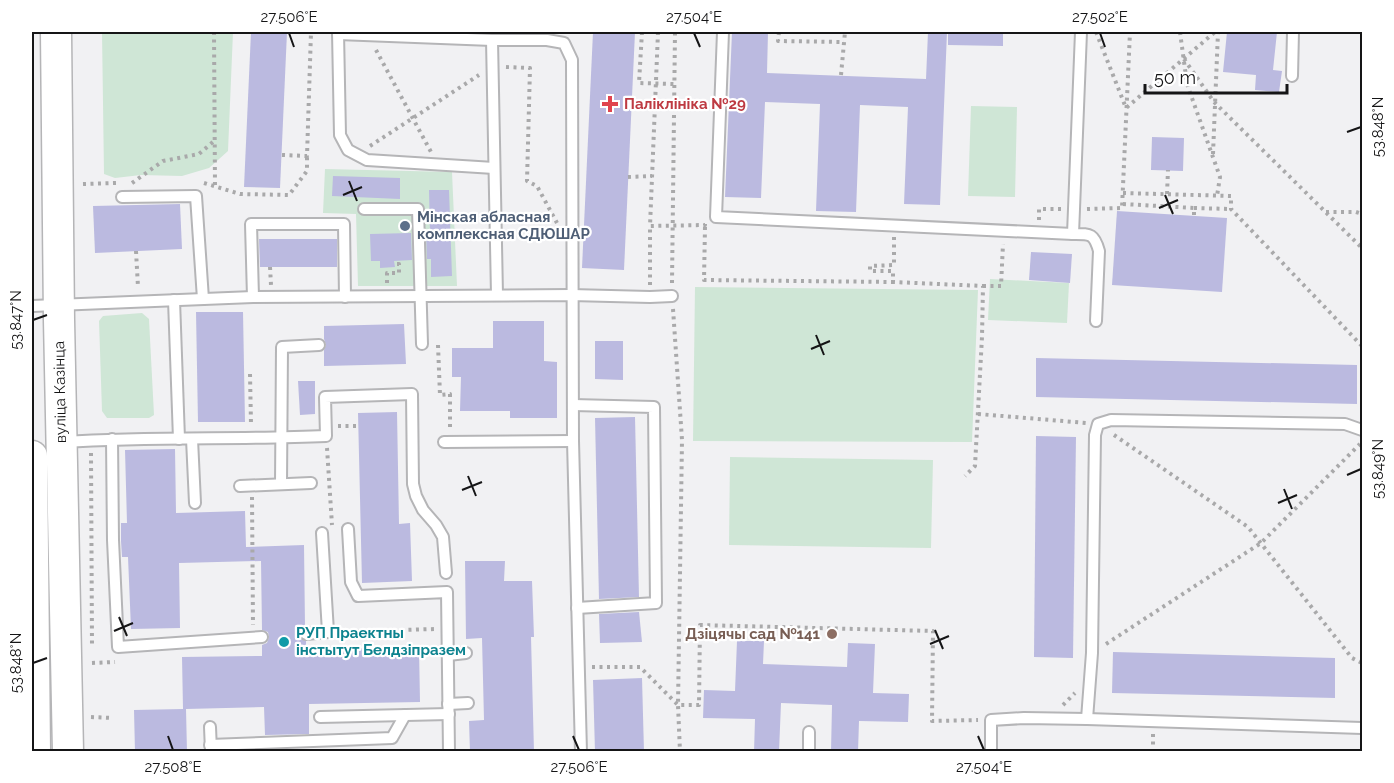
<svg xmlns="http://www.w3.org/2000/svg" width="1394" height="783" font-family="Raleway,sans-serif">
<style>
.green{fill:#cfe6d6}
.building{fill:#bbbae0}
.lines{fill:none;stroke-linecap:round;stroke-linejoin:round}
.service-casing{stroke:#b5b5b7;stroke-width:14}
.secondary-casing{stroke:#b5b5b7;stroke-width:33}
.path{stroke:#a9a9aa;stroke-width:4;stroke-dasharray:3 4.5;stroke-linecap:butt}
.service{stroke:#fff;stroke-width:10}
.secondary{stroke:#fff;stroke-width:30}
.ticks{fill:none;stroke:#151516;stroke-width:2}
.health-dot{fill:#e0444e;stroke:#fff;stroke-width:2}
.service-dot{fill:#5c6f8a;stroke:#fff;stroke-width:2}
.education-dot{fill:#8d6e63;stroke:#fff;stroke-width:2}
.culture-dot{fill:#0f9aa8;stroke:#fff;stroke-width:2}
.labels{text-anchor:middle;stroke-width:4.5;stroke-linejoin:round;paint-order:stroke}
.health-label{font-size:15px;font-weight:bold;fill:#be3a42;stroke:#fff;text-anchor:start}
.service-label{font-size:15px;font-weight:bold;fill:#4e5e75;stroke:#fff;text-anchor:start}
.street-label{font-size:15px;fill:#151516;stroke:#fff}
.culture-label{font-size:15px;font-weight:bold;fill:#0d838f;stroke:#fff;text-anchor:start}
.education-label{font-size:15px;font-weight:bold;fill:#785e54;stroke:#fff;text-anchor:end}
.neatline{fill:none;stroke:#151516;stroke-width:2}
.ticks-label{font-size:15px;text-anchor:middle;fill:#151516}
</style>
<rect width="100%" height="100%" fill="#f1f1f3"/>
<g class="green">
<path d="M102,32H233L228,151L209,168L182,176L141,175L115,178L104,174Z"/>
<path d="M971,106L1017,107L1015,197L968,196Z"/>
<path d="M325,169L452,172L457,286H358L356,214L323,213Z"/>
<path d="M990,279L1069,283L1067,323L988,320Z"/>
<path d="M695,287L978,290L972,442L693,441Z"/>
<path d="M142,313L149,319L154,415L149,418H107L102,411L99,321L103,316Z"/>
<path d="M730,457L933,460L931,548L729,545Z"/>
</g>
<g class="building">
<path d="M251,32H287L280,188L244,187Z"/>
<path d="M593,32H635L624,270L582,268Z"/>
<path d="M732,32H768L767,73L926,79L928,32H947L940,205L904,204L908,107L860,105L856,212L816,211L820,104L765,102L761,198L725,197Z"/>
<path d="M948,32H1003V46L948,45Z"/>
<path d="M1227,32H1277L1273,70L1282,71L1279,92L1255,90L1256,75L1223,72Z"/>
<path d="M1152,137L1184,138L1183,171L1151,170Z"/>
<path d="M333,176L400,178V199L332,196Z"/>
<path d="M429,190H449L452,276L431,277V259H427L426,232H430Z"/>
<path d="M180,204L182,249L95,253L93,206Z"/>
<path d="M1117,211L1227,218L1222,292L1112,285Z"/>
<path d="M411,233L412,260L394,261L395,267L380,268V261H371L370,234Z"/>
<path d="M259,239H337V267H260Z"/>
<path d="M1031,252L1072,254L1070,283L1029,280Z"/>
<path d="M196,312H243L245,422H198Z"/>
<path d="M493,321H544V361L557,362V418H510V411H460L461,377H452V348H493Z"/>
<path d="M404,324L406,364L324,366V350L326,345L324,339V326Z"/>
<path d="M595,341H623V380L595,379Z"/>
<path d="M1036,358L1357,365V404L1036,397Z"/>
<path d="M298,381H315V414L300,415Z"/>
<path d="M397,412L399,524L410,523L412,581L362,583L358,413Z"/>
<path d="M635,417L639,597L599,599L595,418Z"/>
<path d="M1036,436L1076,437L1073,658L1034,657Z"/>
<path d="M175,449L176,513L245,511L246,547L304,545L305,627L301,628L299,634L300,639L306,641V649L419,647L420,702L309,704V734L265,735L264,707L186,709L187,752H135L134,710L183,709L182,657L262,656V645L267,643L269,637L268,632L262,630L261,561L179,563L180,628L131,629L128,557H122L121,541V523H127L125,450Z"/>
<path d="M465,561H505L504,581H532L534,637H531L534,752H470L469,721L484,720L482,638L466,639Z"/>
<path d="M639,612L642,642L600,643L599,614Z"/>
<path d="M737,641H764L763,664L847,667L848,643L875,644L873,693L909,694L908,722L859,721L858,752H831L832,705L781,703L779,752H754L755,719L703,718L704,690L735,691Z"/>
<path d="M1113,652L1335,658V698L1112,693Z"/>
<path d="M642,678L644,752H595L593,680Z"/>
</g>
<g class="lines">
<g class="service-casing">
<g id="service">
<path d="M338,32L340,135L348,150L367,160L494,168"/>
<path d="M723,32L716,217L1073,234"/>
<path d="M1081,32L1073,234C1090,234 1094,233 1099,251L1096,321"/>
<path d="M338,34L492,40H547L564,43L572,60L573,441L581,752"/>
<path d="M492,40L497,295"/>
<path d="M1292,76L1293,32"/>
<path d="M122,197L196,196L203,299"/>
<path d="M364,209H418L422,344"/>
<path d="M253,297L251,224H344L345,297"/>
<path d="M174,300L179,439"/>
<path d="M32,306L253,297L571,295L650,297L672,296"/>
<path d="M573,405L654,407L656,603L577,608"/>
<path d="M112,439L113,540L118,647L262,637"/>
<path d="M192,439L195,503"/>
<path d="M65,442C152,436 239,440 326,436L325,397L412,394L413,484L416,496L423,510L436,525L443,537L446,573"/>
<path d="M444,442L573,441"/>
<path d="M281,484L282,347L319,345"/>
<path d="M240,486L311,483"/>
<path d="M348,529L351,582L358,596L447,592L449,752"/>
<path d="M306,634L328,632L322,533"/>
<path d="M448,655L466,653"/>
<path d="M448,704L468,703"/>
<path d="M320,717L449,714"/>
<path d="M1087,719L1092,653L1095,435L1098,424L1111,420L1345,424L1362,430"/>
<path d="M210,727L211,751"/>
<path d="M210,745L392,738L405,715"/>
<path d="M809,752V732"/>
<path d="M991,752V720L1024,718L1087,719L1362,728"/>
</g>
</g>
<g class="secondary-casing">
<g id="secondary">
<path d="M56,32L59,320L68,752"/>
<path d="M32,456L35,752"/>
</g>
</g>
<g class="path">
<path d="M214,32L215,187"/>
<path d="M642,32L639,83L674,84"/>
<path d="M658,32L650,226L705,225V224"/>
<path d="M779,32L778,41L844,42"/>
<path d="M1096,32L1126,108L1215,32"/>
<path d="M1180,32L1187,84L1220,177L1217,196"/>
<path d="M376,50L431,152"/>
<path d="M1184,59L1214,102L1362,248"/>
<path d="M506,67L530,68L527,181L537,186L557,223"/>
<path d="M841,75L845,32"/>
<path d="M370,146L479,75"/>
<path d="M1213,154L1218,32"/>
<path d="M282,155L307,156L311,32"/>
<path d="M628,177L652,176"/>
<path d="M132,183L163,161L199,154L214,141"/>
<path d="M204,183L240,194L289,195L307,171V156"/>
<path d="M83,184L116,183"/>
<path d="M1123,193L1231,196V209L1362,346"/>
<path d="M1167,194L1168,170"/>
<path d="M1123,204L1194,208V216"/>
<path d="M1194,208L1231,209"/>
<path d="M1087,209L1122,208L1130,32"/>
<path d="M1326,212H1356L1362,214"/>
<path d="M1039,220V209H1062"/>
<path d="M705,227L704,280L893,282"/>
<path d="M894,237V265L870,266V271H893V282L983,286L982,337L975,466L965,476"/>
<path d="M136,251L138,287"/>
<path d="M270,267L271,285"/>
<path d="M387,283V273H399V264H395"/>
<path d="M672,283L675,32"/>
<path d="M650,285V226"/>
<path d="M983,286H1001L1003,244"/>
<path d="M673,309L682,440L678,705L680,752"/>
<path d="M438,345L440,395L450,394V429"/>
<path d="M250,374L251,424"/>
<path d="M978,414L1086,423"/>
<path d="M338,426H359"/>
<path d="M1114,435L1248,527L1352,658L1362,663"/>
<path d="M327,448L332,525"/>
<path d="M91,453L92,646"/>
<path d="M252,497L253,625"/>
<path d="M341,632L435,629"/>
<path d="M1106,644L1261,543L1360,444"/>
<path d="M92,663L115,662"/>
<path d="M592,667H640L678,705H699L700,625L933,631L932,721L978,720"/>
<path d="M1063,705L1075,693"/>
<path d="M91,717L113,718"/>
<path d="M1153,752V734"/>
</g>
<use href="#service" class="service"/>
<use href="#secondary" class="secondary"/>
</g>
<path class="ticks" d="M289,33L294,47M694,33L700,47M1100,33L1105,47M1347,132L1361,127M349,181L357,201M343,195L362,187M1165,195L1173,214M1159,208L1178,200M33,320L47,315M816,335L824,355M811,349L830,341M1347,475L1361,469M468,476L476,496M1284,489L1292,509M462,490L482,482M1278,503L1297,495M119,617L127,636M935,630L943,649M114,631L133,623M930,644L949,636M33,663L47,658M168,736L173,750M573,736L579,750M978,736L984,750"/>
<path class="health-dot" d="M607 95h6v6h6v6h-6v6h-6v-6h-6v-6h6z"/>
<circle class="service-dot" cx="405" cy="226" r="6"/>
<circle class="education-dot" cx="832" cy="634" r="6"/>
<circle class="culture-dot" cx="284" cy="642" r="6"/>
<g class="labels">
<g class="health-label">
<text x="624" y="109">Паліклініка №29</text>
</g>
<g class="service-label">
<text x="417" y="222">Мінская абласная<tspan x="417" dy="17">комплексная СДЮШАР</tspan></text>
</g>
<g class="street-label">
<text transform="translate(60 392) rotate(-91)" y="5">вуліца Казінца</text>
</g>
<g class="culture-label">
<text x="296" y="638">РУП Праектны<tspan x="296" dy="17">інстытут Белдзіпразем</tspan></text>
</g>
<g class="education-label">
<text x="820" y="639">Дзіцячы сад №141</text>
</g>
</g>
<rect width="1394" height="783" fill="none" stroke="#ffffff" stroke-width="66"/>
<path d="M1145 84v9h142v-9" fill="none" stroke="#151516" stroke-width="3"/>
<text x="1154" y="84" font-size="18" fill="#151516" stroke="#ffffff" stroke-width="4.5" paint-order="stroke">50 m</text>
<rect x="33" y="33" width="1328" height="717" class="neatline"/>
<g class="ticks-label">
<text x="289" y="22">27.506°E</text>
<text x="694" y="22">27.504°E</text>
<text x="1100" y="22">27.502°E</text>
<text transform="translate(1378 127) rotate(-90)" y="5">53.848°N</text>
<text transform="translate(16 320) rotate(-90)" y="5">53.847°N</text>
<text transform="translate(1378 469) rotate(-90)" y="5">53.849°N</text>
<text transform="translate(16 663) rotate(-90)" y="5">53.848°N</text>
<text x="173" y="772">27.508°E</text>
<text x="579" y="772">27.506°E</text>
<text x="984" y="772">27.504°E</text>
</g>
</svg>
